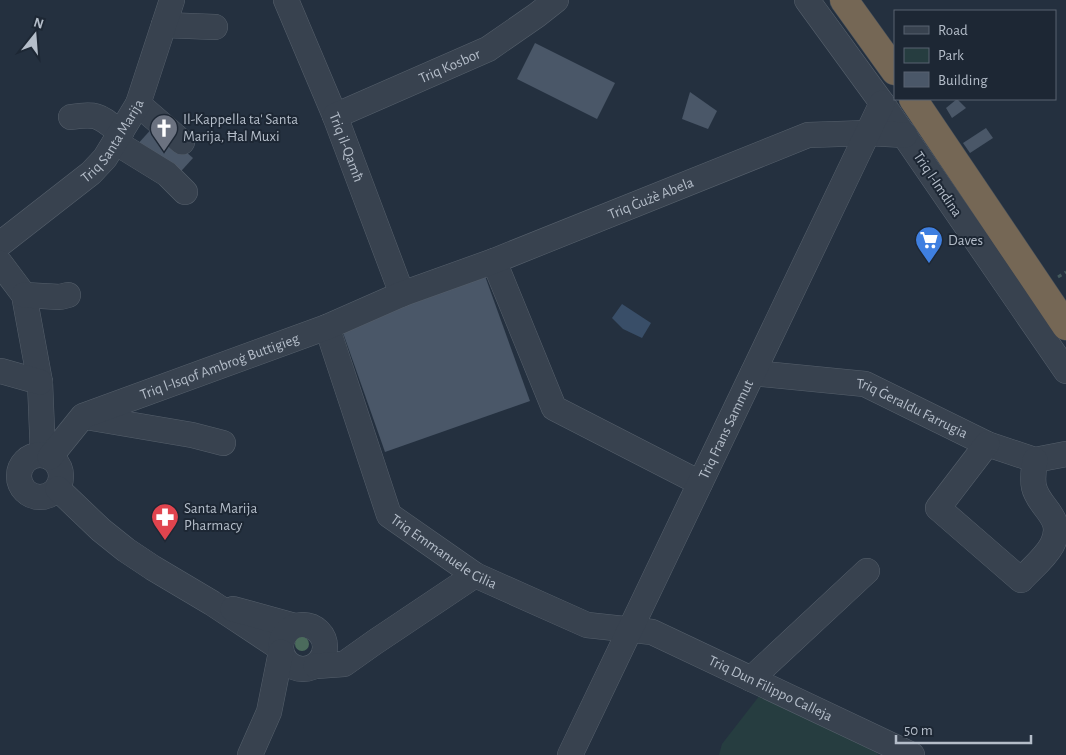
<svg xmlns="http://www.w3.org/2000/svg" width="1066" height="755" font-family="'Alegreya Sans',sans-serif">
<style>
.green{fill:#263d40}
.water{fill:#394e68}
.building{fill:#4a5768}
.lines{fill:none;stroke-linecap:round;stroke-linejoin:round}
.minor-casing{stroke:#56606c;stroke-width:26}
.highway-casing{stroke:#434d59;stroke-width:29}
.path{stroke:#445a5d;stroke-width:3;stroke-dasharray:4 4;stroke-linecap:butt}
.minor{stroke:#38424f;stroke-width:25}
.highway{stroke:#756755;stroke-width:28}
.tree{fill:#4b6b5c}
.labels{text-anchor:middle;stroke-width:4;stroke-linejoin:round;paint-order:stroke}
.street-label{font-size:15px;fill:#b4bdc9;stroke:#1d2734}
.poi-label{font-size:15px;fill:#b4bdc9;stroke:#1d2734;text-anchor:start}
</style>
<rect width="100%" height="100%" fill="#24303f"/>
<path class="green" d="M760,695L873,744L878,755H719L722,744Z"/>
<path class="water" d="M622,304L651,323L642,338L623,329L612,318Z"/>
<g class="building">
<path d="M535,43L615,83L597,119L517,79Z"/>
<path d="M690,92L717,111L708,129L682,119Z"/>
<path d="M957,99L966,108L952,118L946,108Z"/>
<path d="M155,125L193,158L174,179L136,146Z"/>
<path d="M986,128L993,138L970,153L963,143Z"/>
<path d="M485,276L530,401L385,452L341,327Z"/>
</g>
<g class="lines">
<g class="minor-casing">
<g id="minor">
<path id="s1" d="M286,0L335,116L402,294"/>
<path d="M807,0L882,103L1066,371"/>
<path d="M164,25L215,27"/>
<path d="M138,104L182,142"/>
<path id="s2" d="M335,116L488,49L537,15L556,0"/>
<path d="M71,117C99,113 99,116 121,133"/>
<path d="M115,142L167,174L185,192"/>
<path id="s3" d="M0,244L91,173L105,158L138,104L172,0"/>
<path d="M494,261L554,408L700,483"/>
<path d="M0,263L24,295L40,382L43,455"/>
<path d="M24,295L60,297L68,295"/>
<path id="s4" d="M327,327L389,515L475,575L587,625L652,632L912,755"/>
<path d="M1,371L40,382"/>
<path id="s5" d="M753,373L865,384L987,444L1035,460L1066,454"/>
<path d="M86,417L192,435L223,443"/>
<path d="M987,444L938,508L1021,580C1031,569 1045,558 1052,545C1066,517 1039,509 1034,487C1032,478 1034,468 1035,460"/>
<circle cx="40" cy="476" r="21"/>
<path id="s6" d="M50,457L83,416L327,327L402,294L494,261L808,135L868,133L905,135"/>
<path d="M58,489L101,530L126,550L153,568L212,603L280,648"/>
<path d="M233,609L295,626"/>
<circle cx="303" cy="647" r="22"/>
<path d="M316,666L344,664L375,642L475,575"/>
<path d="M751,679L867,571"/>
<path d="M250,755L269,712L281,652"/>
<path id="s7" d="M570,755L882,103"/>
</g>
</g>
<g class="highway-casing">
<g id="highway">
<path d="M844,0L895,71"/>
<path d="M913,99L1066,326"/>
</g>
</g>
<path class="path" d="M1058,277L1066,272"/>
<use href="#minor" class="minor"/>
<use href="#highway" class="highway"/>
</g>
<circle class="tree" cx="302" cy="644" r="7"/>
<defs>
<g id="church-pin" transform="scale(1.4375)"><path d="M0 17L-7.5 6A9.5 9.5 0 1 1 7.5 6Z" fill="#6b7280" stroke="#1d2734"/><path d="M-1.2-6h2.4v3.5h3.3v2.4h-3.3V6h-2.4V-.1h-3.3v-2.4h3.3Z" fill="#fff"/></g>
<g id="supermarket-pin" transform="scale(1.4375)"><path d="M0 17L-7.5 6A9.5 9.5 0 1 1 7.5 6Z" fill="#3f7fe0" stroke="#1d2734"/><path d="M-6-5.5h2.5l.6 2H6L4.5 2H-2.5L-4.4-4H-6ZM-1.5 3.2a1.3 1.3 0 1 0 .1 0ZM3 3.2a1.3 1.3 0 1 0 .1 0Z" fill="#fff"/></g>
<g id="pharmacy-pin" transform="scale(1.4375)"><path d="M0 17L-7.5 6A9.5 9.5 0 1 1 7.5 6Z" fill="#e0444e" stroke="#1d2734"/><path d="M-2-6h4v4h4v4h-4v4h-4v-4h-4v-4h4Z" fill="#fff"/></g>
</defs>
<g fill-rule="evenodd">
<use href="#church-pin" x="164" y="128"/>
<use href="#supermarket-pin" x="929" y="240"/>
<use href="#pharmacy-pin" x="165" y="517"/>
</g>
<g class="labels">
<g class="street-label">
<text dy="5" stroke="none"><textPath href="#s2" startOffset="125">Triq Kosbor</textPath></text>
<text dy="5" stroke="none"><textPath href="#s3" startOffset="154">Triq Santa Marija</textPath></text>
<text dy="5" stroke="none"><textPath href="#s1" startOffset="159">Triq il-Qamħ</textPath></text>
<text transform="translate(938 184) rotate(56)" y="5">Triq l-Imdina</text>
<text dy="5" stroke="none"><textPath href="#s6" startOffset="661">Triq Ġużè Abela</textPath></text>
<text dy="5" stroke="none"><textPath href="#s6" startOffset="198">Triq l-Isqof Ambroġ Buttigieg</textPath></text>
<text dy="5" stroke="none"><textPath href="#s5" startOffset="165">Triq Ġeraldu Farrugia</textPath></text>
<text dy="5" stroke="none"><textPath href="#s7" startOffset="361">Triq Frans Sammut</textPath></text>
<text dy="5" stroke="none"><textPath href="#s4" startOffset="264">Triq Emmanuele Cilia</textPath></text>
<text dy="5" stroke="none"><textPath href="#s4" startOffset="622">Triq Dun Filippo Calleja</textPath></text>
</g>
<g class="poi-label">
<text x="183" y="124">Il-Kappella ta' Santa<tspan x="183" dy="17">Marija, Ħal Muxi</tspan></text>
<text x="948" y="245">Daves</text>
<text x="184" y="513">Santa Marija<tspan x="184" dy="17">Pharmacy</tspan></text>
</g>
</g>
<rect x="894" y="10" width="162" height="90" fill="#1d2734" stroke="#596370"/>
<rect x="904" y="26" width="25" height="8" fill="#38424f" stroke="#596370"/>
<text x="938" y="35" font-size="15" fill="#b4bdc9">Road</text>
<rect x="904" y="48" width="25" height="15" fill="#263d40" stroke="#596370"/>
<text x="938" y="60" font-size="15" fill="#b4bdc9">Park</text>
<rect x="904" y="72" width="25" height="15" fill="#4a5768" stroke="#596370"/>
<text x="938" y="85" font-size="15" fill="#b4bdc9">Building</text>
<g transform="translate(35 35) rotate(17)" stroke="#1d2734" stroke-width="4" paint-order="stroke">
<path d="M0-4L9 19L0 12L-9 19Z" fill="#b4bdc9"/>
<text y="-8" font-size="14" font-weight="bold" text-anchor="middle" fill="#b4bdc9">N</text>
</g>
<path d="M896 735v8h135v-8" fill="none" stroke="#b4bdc9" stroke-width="2.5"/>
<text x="904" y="735" font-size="15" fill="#b4bdc9" stroke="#1d2734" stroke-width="4" paint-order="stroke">50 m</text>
</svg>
